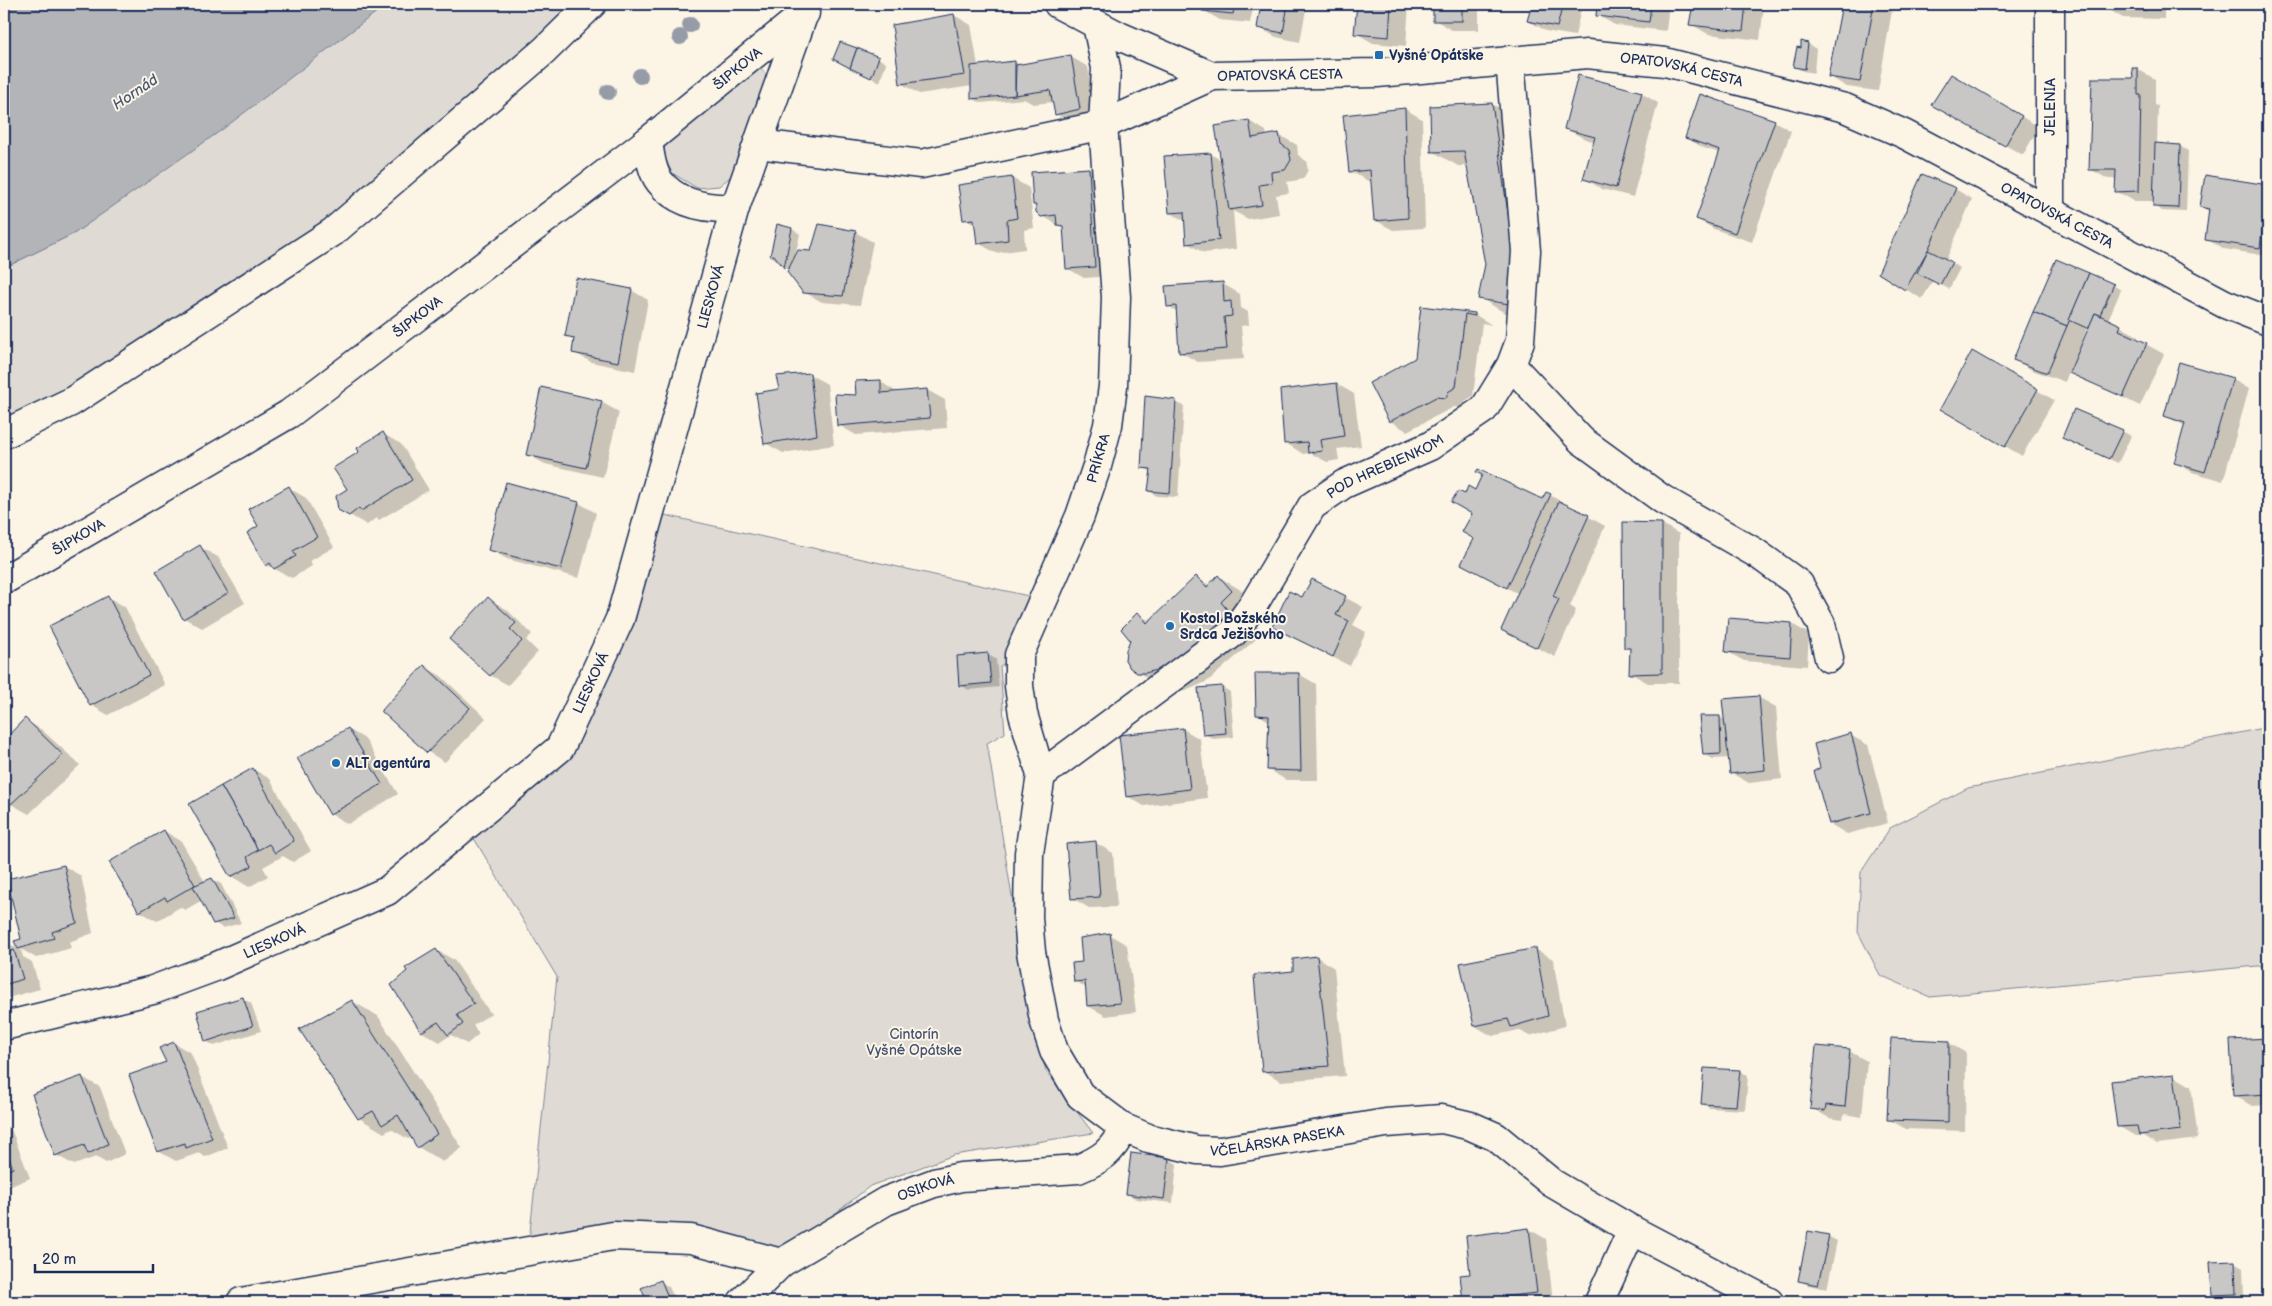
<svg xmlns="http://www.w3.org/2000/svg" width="2272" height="1306" font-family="'Balsamiq Sans',sans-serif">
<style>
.green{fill:#dfdbd4;stroke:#7d8599}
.water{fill:#b2b4b8;stroke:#767f94}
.shadow{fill:#0003;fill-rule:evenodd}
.building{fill:#c8c7c6;stroke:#1b2f5e}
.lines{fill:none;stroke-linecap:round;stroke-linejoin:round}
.minor-casing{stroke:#1b2f5e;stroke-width:31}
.minor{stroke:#fcf5e5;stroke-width:28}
.tree{fill:#969ba8}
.poi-dot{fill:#1f6fb2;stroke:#fcf5e5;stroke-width:2}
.labels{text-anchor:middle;stroke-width:4;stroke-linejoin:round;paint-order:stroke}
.poi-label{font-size:14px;font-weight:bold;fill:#1b2f5e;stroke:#fcf5e5;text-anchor:start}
.street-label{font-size:14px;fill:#1b2f5e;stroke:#fcf5e5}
.park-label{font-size:14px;fill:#425176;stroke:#fcf5e5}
.water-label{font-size:15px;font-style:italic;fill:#485779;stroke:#fcf5e5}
</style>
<rect width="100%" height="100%" fill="#fcf5e5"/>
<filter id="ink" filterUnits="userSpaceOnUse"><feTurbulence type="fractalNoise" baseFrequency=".02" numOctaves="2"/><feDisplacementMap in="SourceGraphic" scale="10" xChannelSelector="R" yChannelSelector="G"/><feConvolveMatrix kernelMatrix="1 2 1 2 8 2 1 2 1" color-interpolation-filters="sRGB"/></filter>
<g filter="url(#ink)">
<g class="green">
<path d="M387,4H592L333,232L4,434V268L75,233Z"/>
<path d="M754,69L763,70L767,77L735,173L719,186L697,188L672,173L665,158L664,144Z"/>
<path d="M651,512L1042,599L1019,655L1000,666L1005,733L987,743L1015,915L1025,995L1046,1071L1093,1133L954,1155L870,1186L801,1241L781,1263L691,1239L528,1251L557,977L466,825L560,748Z"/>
<path d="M2268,727V965L1930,997L1880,975L1858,932L1861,872L1890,828L1968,788Z"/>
</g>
<path class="water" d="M16,4H387L223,129L75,233L4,268V11Z"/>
<g class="shadow">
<path d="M1204,4H1254L1250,23L1220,20L1203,10Z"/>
<path d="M1263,4H1307L1300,42L1276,37L1258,27Z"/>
<path d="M1358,4H1409L1406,46L1373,43L1356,33Z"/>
<path d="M1434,4H1479V30H1452L1435,20Z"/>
<path d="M1533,4H1582L1575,36L1546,31L1529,21Z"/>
<path d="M1599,4H1669L1666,31L1615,25L1597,15Z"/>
<path d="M1694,4H1764L1760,40L1708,34L1691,24Z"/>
<path d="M1843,4H1893L1878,91L1847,87L1830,77Z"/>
<path d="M2106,4H2164V19L2123,18L2106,8Z"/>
<path d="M954,15L971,25L978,66L1015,62L1020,65L1071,57L1088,67L1097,119L1073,124L1056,114L1054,102L1033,104L1024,99L981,103L972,98V86L919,94L902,84Z"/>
<path d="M1808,44L1816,49L1814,73L1803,71L1794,67L1802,49Z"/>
<path d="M878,58L886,63L880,82L843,63Z"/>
<path d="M2137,69L2155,79V105L2158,106L2157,145L2180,146L2188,151L2186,212L2162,211L2154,206V201H2134L2116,191L2117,179H2108L2090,169Z"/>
<path d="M1951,75L2039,127L2023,155L1950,115Z"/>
<path d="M1641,93L1658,103L1633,197L1602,189L1585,179L1595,142L1583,138L1565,128Z"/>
<path d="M1492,104L1518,119L1540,277L1534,318L1505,313L1480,298L1486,264L1468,166H1458L1432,151L1431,108Z"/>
<path d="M1405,109L1422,119L1425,228L1393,230L1375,220L1372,181H1368L1350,171Z"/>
<path d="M1249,121L1266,131L1267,137L1279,135L1297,145L1298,155L1306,161L1308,170L1303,179L1287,182L1289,193L1276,195L1279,214L1248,219L1233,211L1236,249L1204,253L1187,243L1185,221L1170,213L1211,154L1222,161Z"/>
<path d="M1774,121L1791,131L1752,242L1714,229L1697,219L1720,153L1704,148L1686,138Z"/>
<path d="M1089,169L1106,179L1112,276L1084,278L1067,268L1064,228L1042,216L1034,205Z"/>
<path d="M2206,177L2268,187V256L2224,249L2206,239L2210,212L2201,207Z"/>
<path d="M1012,178L1029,188L1034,228L1024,230L1025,249L996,253L978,243L976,226L965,219Z"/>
<path d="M1955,189L1972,199L1946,260L1960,268L1949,289L1933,281L1922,299L1905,289Z"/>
<path d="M778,226L792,229L800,234L795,256L812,252L855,232L873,242L860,305L822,302L804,292L789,270L771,256Z"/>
<path d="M1223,284L1240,294L1241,308L1248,312L1249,325L1241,326L1244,359L1198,362L1180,352L1178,312L1168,306Z"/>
<path d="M2113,285L2121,290L2108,320L2138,336L2136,339L2164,354L2140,406L2069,371L2065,382L2032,370L2015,360ZM2087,328L2090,329L2084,342L2082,341Z"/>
<path d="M631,290L648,300L635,371L591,362L573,352L575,341L566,335Z"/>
<path d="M1422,308L1474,314L1492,325L1482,323L1473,396L1465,401L1464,408L1454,407L1407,431L1390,421L1416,359Z"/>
<path d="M1972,353L2054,400L2022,456L1942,409Z"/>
<path d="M809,374L827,384L834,445L783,453L765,443L780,390Z"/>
<path d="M2232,379L2249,389L2223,481L2192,472L2175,462L2185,426L2165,416Z"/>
<path d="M881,382L898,393L927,390L945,400L947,428L856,435L838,425L857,396Z"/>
<path d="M1337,384L1354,394L1361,446L1337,449L1339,460L1327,462L1310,453L1303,454L1286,443Z"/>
<path d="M601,402L619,412L603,477L545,464L527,454Z"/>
<path d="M1175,402L1184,406L1178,497L1157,496L1149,491L1152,472L1142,467Z"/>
<path d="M2122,431L2131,436L2118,463L2064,438Z"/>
<path d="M383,434L401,444L429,490L379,520L376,518L367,525L339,509L361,452Z"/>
<path d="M2268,436V449L2266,448Z"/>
<path d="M289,488L306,498L334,547L310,561L312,566L292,578L267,565L260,526Z"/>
<path d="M1475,492L1542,501L1546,493L1605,526L1570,606L1576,610L1555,657L1503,630L1519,594L1480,574L1474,514L1466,495Z"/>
<path d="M579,503L596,513L579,578L507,559L489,549Z"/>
<path d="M1662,524L1679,534V683H1648L1630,673L1631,650L1625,647Z"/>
<path d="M200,547L218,557L245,603L202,628L184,618Z"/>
<path d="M1196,577L1209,585L1219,577L1251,596L1253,622L1263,633L1208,681L1188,690L1171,691L1137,672L1131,640L1138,614L1150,621Z"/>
<path d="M1312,580L1363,607L1353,625L1366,632L1350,666L1273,627L1302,599Z"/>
<path d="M108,597L125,607L165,685L108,715L91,705Z"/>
<path d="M489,599L506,609L532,634L526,640L538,652L508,685L490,675Z"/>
<path d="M1792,624L1809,634L1807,666L1744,661L1726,651Z"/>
<path d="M988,655L996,659L999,687L969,690L960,685Z"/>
<path d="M424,666L441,676L486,718L445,762L428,752L383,711Z"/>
<path d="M1299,674L1316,684L1318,780H1286L1269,770L1270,722L1258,714Z"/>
<path d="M1222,687L1230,692L1234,737L1213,739L1205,734Z"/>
<path d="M1758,697L1776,707L1782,779L1749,783L1731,773L1730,758L1713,759L1704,754L1719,717L1725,720Z"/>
<path d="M25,720L42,730L80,765L29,814L11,804L4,797V742Z"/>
<path d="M348,729L365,739L398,794L348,824L331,814Z"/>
<path d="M1183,729L1200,739L1207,798L1144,806L1127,796Z"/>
<path d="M1850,735L1868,745L1888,823L1847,834L1830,824L1822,769Z"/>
<path d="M253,769L270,779L311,851L293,862L283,856L263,867L268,876L249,887L231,876L191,805Z"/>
<path d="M164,831L181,841L205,882L212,879L221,884L241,923L223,928L214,923L202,900L185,910L180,907L157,921L139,911Z"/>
<path d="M1096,843L1113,853L1117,907L1089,908L1072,898Z"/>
<path d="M64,866L81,876L93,933L69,942L71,948L36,958L21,949L23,957L32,962L40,989L4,999V941L20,950L16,941L22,939Z"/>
<path d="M1110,935L1127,945L1136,1012L1106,1016L1088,1006L1086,988L1075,981L1083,963Z"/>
<path d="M1535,949L1553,959L1565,1026L1529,1036L1519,1030L1492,1036L1475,1026Z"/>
<path d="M436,950L454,960L491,1014L473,1025L479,1034L467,1044L451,1035L440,1042L422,1032L392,985Z"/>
<path d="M1317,957L1334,968L1345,1076L1281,1081L1264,1071Z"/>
<path d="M243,999L251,1003L261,1031L214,1046L206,1041Z"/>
<path d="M352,1001L378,1016L462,1148L443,1162L418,1147L412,1137L408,1139L391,1129L384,1133L359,1118Z"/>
<path d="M2268,1039V1105L2252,1106L2235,1096L2231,1041Z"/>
<path d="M174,1043L191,1053L228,1148L205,1157L199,1153L176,1161L158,1151L167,1062Z"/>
<path d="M1949,1043L1966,1053L1965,1131L1906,1129L1888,1119Z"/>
<path d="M1849,1051L1867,1061L1862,1117L1844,1114L1843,1120L1829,1118L1812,1108Z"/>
<path d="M1740,1071L1748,1076L1745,1110L1710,1108L1702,1104Z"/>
<path d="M2174,1076L2191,1086L2198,1139L2157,1144L2143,1136H2135L2118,1126Z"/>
<path d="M82,1077L100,1087L125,1154L106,1163L96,1157L74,1165L56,1155Z"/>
<path d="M4,1125L11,1129L30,1178L4,1189Z"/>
<path d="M1169,1159L1177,1164L1173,1203L1136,1199L1128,1194Z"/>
<path d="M1529,1229L1546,1239L1553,1302H1468L1464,1300L1471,1275Z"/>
<path d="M1829,1237L1837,1241L1827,1289L1808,1285L1799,1280Z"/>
<path d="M2234,1262L2243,1267L2244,1298L2221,1300L2213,1295Z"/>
<path d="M661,1282L669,1287L676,1302H648L643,1289Z"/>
</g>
<g class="building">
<path d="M1203,4H1235L1233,14L1202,11Z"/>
<path d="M1261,4H1288L1283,33L1257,28Z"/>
<path d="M1357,4H1391L1389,37L1354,34Z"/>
<rect x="1433" y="4" width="29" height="17"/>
<path d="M1532,4H1563L1557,27L1527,21Z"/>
<path d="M1597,4H1651L1649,22L1596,16Z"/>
<path d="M1693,4H1746L1743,31L1689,25Z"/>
<path d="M1842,4H1874L1860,82L1828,77Z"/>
<path d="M2104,4H2147V10L2104,9Z"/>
<path d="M954,14L965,75L900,84L892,25Z"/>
<path d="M1801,41L1808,43L1805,69L1793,67L1797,47L1801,48Z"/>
<path d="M840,42L857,48L850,68L833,59Z"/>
<path d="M857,48L879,57L871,78L850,68Z"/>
<path d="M1071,55L1080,109L1055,115L1050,90L1015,95L1016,65Z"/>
<path d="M1015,61V95L971,99V66Z"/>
<path d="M2132,68H2138V95H2141L2139,191L2115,192L2116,170H2089L2092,78H2133Z"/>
<path d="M1951,74L2022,116L2005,146L1931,105Z"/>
<path d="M1578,75L1642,92L1616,188L1583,179L1595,137L1564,129Z"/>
<path d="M1700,94L1775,120L1735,233L1696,219L1720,150L1685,138Z"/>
<path d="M1492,103L1515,262L1509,304L1478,299L1485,264L1464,151L1431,152L1430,106Z"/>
<path d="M1405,108L1408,218L1374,221L1370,170L1349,172L1343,115Z"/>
<path d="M1249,120L1252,138L1279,133L1281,144L1289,150L1291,160L1285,170L1271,172L1272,183L1259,185L1262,205L1229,210L1215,126Z"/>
<path d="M2155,143L2180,145L2178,208L2153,207Z"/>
<path d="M1211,153L1219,240L1186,244L1184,212L1169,213L1164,156Z"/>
<path d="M1089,168L1095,267L1066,269L1063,226L1057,225L1056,215L1041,217L1036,212V205H1033L1031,172Z"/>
<path d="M1922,174L1956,188L1928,250L1905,290L1878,273Z"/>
<path d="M2205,175L2268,185L2260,248L2205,240L2209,209L2200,207Z"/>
<path d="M1012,177L1017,218L1007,220L1008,240L977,244L974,219L963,220L958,185Z"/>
<path d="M777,224L792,228L784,268L774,255L770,256Z"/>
<path d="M819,224L856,231L843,296L803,293L787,272L798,250L811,251Z"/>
<path d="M1928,250L1952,262L1940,285L1917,273Z"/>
<path d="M2056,259L2089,273L2067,326L2033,312Z"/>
<path d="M2089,273L2114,284L2100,315L2095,313L2089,329L2069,320Z"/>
<path d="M576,278L632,289L618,362L572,353L574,338L565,336Z"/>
<path d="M1223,282L1224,302L1231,301L1232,316L1224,317L1227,349L1179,353L1176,306L1167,307L1165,286Z"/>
<path d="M1421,306L1475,313V316L1465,314L1456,387L1448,392L1446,398L1436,397L1389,422L1369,383L1415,358Z"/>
<path d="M2033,312L2067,326L2047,373L2013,360Z"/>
<path d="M2095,313L2121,325L2119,330L2147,343L2123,397L2069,373Z"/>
<path d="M1972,351L2038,389L2005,447L1940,409Z"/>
<path d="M2179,362L2233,378L2205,472L2174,463L2185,423L2164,416Z"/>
<path d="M810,373L817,435L764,444L756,393L779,389L776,376Z"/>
<path d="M881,380V393L927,389L930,418L837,426L835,394L856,395L855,381Z"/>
<path d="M1337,383L1344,436L1320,440L1322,451L1308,453L1307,442L1284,444L1280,390Z"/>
<path d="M541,387L602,401L586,468L526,455Z"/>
<path d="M1145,396L1176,400L1170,493L1148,491L1151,469L1141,468Z"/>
<path d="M2074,409L2123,430L2109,459L2062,438Z"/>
<path d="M383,432L412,480L361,511L359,508L349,516L338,510L336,496L347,489L333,468L359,452L357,448Z"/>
<path d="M1478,469L1542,499L1546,492L1551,494L1507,588L1461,564L1474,539L1462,532L1472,514L1451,502L1458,491L1465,494L1468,486L1475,490L1482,475L1476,472Z"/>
<path d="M506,482L579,502L561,569L488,550Z"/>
<path d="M289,486L317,537L293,551L296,556L274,569L270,563L266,566L247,533L258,526L248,509Z"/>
<path d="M1559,501L1589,515L1553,596L1559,599L1537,648L1501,630Z"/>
<path d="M1623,522L1662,523V673L1629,674L1630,648H1624Z"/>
<path d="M200,545L228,593L183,619L156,571Z"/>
<path d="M1218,575L1232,591L1221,602L1230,613L1174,663L1165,668L1145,673H1137L1130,668L1125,660L1126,650L1130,640L1121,629L1138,612L1147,623L1196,576L1207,587Z"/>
<path d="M1312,579L1346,596L1336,615L1349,621L1333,657L1272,627L1289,591L1302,597Z"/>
<path d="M108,596L149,675L90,706L49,626Z"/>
<path d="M488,597L516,623L510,629L522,641L490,676L449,639Z"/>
<path d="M1728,618L1792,623L1790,657L1725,652Z"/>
<path d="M988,653L991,683L959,686L957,656Z"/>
<path d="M424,665L470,708L427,753L381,711Z"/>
<path d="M1255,673H1299L1301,771L1267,770L1269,716L1256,715Z"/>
<path d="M1222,686L1226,733L1203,735L1198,688Z"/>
<path d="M1759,696L1765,770L1730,774L1722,699Z"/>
<path d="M1699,716H1720L1721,754L1703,755Z"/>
<path d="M25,718L63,755L10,805L4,798V740Z"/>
<path d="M348,728L382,784L330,815L297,758Z"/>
<path d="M1183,728L1190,789L1126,797L1119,735Z"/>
<path d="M1851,733L1871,813L1829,824L1814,771L1820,768L1814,744Z"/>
<path d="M253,768L294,841L275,853L269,844L258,850L221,786Z"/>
<path d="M221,786L258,850L247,857L252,866L230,877L189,804Z"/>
<path d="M164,830L195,885L167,901L165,897L139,912L109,862Z"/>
<path d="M1096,841L1100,897L1071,899L1066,844Z"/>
<path d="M64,865L77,923L52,932L54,938L18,949L14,941L21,939L7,879Z"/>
<path d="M212,878L234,918L213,924L193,886Z"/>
<path d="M1110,933L1120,1003L1087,1006L1085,981L1074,982L1072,963L1082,962L1080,938Z"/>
<path d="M4,940L8,952L14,950L23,979L4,985Z"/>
<path d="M1536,948L1548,1016L1511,1027L1508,1019L1474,1026L1460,963Z"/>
<path d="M436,949L474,1004L457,1015L463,1024L448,1035L438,1022L421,1032L391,985L407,971L405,968Z"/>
<path d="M1317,956L1329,1066L1262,1072L1254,975L1293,971V959Z"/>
<path d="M243,997L253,1026L205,1042L197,1011Z"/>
<path d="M352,1000L437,1134L417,1148L398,1115L382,1125L373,1111L358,1119L299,1029Z"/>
<path d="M1891,1038L1949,1041L1948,1122L1887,1120Z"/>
<path d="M2268,1038V1094L2233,1096L2230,1040Z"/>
<path d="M174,1042L212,1138L186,1148L185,1143L157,1152L129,1075L166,1062L159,1048Z"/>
<path d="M1816,1046L1850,1049L1845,1107L1826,1105L1825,1111L1810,1109Z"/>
<path d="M1704,1068L1740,1070L1736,1106L1701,1104Z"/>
<path d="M2174,1074L2181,1130L2139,1135L2137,1126L2117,1127L2111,1081Z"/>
<path d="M82,1076L108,1144L88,1154L84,1145L55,1156L32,1094Z"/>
<path d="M4,1144L13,1168L4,1172Z"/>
<path d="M1131,1153L1169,1158L1164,1199L1126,1194Z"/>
<path d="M1529,1228L1537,1293L1463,1301L1460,1275L1470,1274L1466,1236Z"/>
<path d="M1808,1231L1829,1235L1818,1285L1798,1281Z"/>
<path d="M2235,1261L2236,1294L2212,1295L2210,1262Z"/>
<path d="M661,1280L670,1302H647L641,1288Z"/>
</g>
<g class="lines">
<g class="minor-casing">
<g id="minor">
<path id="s1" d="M1058,4L1119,36L1212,76L1377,73L1587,54L1665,62L1845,108L1904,134L2225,304L2268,321"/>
<path id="s2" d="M1097,25L1106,68L1103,125L1116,297L1113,386L1108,425L1097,466L1080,516L1019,655V686L1023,714L1041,775L1029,853L1028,918L1031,952L1044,1020L1054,1051L1080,1095L1124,1128L1148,1138L1197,1150L1220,1151L1386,1123L1442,1119L1471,1126L1496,1137L1552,1183L1632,1230L1769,1302"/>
<path d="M648,141C650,154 651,171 660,182C678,205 709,209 735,208"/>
<path d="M758,144L921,164L1103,125L1212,76"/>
<path d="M2050,210V4"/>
<path d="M1511,365L1581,440L1662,499L1756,553L1799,584L1821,624L1829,658"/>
<path d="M4,434L71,402L333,232L544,51L592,4"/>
<path id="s3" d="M4,580L289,414L648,141L805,13"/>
<path id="s4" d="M1041,775L1233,633L1255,602L1312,506L1344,484L1430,446L1484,409L1511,365L1520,341L1526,251L1510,60"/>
<path id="s5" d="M4,1026L153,990L215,967L387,891L560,748L620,619L735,208L804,13"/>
<path d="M241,1302L613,1236L691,1239L781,1263"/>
<path id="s6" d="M742,1302L781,1263L886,1201L934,1183L961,1177L1078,1169C1102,1159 1112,1152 1124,1128"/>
<path d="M1599,1302L1632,1230"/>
</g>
</g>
<use href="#minor" class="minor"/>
</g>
<g class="tree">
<circle cx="690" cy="25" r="8"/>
<circle cx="680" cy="37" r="8"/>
<circle cx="640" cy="76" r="8"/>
<circle cx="608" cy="92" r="8"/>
</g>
</g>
<g class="poi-dot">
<rect x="1374" y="50" width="10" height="10" rx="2.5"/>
<circle cx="1170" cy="626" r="5"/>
<circle cx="336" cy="763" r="5"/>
</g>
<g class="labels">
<g class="poi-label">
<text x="1389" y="60">Vyšné Opátske</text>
<text x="1180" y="623">Kostol Božského<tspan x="1180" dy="16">Srdca Ježišovho</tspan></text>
<text x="346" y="768">ALT agentúra</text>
</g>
<g class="street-label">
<text dy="5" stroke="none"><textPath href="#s3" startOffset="896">ŠIPKOVA</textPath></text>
<text dy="5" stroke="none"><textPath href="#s1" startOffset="642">OPATOVSKÁ CESTA</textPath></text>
<text dy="5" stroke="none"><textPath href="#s1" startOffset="238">OPATOVSKÁ CESTA</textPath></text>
<text transform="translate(2050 107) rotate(-90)" y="5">JELENIA</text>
<text dy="5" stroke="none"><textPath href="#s1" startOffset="1048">OPATOVSKÁ CESTA</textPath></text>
<text dy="5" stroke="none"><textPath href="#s5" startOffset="1109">LIESKOVÁ</textPath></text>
<text dy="5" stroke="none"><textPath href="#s3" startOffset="491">ŠIPKOVA</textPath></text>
<text transform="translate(1098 458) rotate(-74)" y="5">PRÍKRA</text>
<text dy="5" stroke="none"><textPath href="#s4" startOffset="472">POD HREBIENKOM</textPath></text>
<text dy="5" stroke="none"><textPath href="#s3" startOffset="86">ŠIPKOVA</textPath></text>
<text dy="5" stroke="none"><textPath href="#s5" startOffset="704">LIESKOVÁ</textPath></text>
<text dy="5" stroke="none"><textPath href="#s5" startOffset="284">LIESKOVÁ</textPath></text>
<text dy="5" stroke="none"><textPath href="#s2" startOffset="1315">VČELÁRSKA PASEKA</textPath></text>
<text dy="5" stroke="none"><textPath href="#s6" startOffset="219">OSIKOVÁ</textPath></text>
</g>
<g class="park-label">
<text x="914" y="1039">Cintorín<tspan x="914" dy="16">Vyšné Opátske</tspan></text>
</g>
<g class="water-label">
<text transform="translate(135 92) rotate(-34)" y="5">Hornád</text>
</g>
</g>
<rect width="2272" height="1306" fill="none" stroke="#fcf5e5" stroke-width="20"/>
<rect x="10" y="10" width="2252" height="1286" fill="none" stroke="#1b2f5e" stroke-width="2" filter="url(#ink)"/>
<path d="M35 1264v8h118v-8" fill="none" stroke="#1b2f5e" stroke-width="2.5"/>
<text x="42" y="1264" font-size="15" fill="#1b2f5e" stroke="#fcf5e5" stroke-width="4" paint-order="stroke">20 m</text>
</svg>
